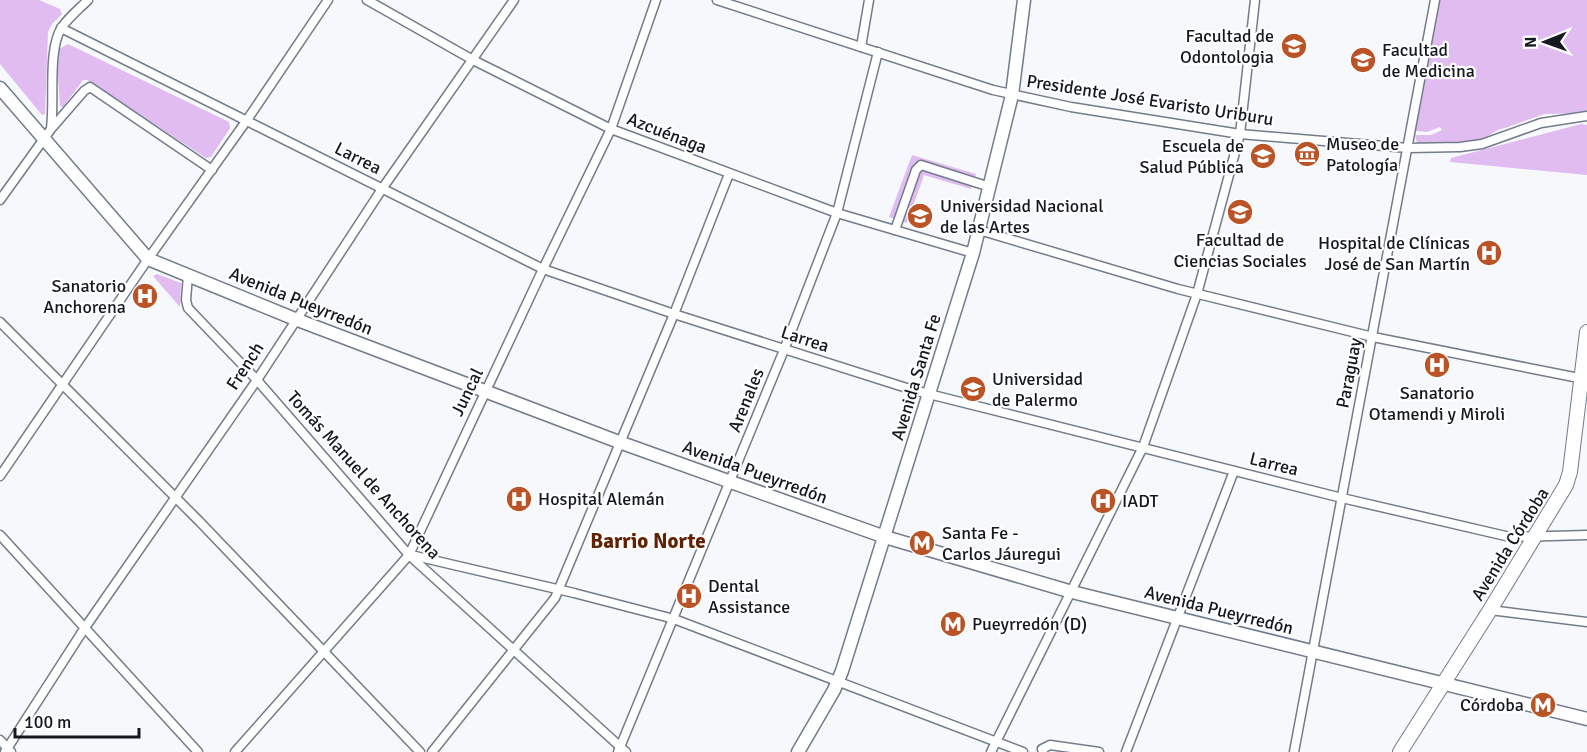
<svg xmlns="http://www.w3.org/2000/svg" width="1587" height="752" font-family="Signika,sans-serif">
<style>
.green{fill:#e0bcf1}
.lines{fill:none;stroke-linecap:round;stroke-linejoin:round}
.street-casing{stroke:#727c8b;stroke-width:11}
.secondary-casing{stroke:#727c8b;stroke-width:15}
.primary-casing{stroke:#727c8b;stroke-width:16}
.street{stroke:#fff;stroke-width:8}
.secondary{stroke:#fff;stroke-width:12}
.primary{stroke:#fff;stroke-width:14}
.labels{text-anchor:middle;stroke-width:4.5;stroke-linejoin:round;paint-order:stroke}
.poi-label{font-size:18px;fill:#15191f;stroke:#fff;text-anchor:start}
.street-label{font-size:18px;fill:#15191f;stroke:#fff}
.quarter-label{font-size:21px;font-weight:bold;fill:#612203;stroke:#fff}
</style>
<rect width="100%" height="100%" fill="#f6f8fc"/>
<g class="green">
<path d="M0,0H39L60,9L62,14L52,24L48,32L45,114L42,115L0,64Z"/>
<path d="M1439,0H1587V113L1544,114L1505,128C1496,129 1489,137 1480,139C1464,143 1433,145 1417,143L1415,135H1431L1442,130L1440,127L1427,132L1415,131Z"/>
<path d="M68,44L229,122L230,128L211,157L206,158L87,80H83L63,107L60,106L57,61L59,49Z"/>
<path d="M1581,124L1587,125V175L1450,162L1451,158Z"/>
<path d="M912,155L976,174L971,189L924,175L907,223L889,217Z"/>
<path d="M157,274L181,283L180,307L153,276Z"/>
</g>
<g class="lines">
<g class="street-casing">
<g id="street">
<path d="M367,0L473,60L611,129L837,213L973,253"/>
<path d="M717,0L993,90L1071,107L1240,134L1408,148L1460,147L1482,144L1541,123L1587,116"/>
<path d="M61,28L543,269L674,314L913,390L1342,498L1510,537L1587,535"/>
<path d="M861,47L869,0"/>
<path d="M51,128C55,101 47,49 62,27C69,17 79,9 88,0"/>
<path d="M0,200L51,129L84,91L90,87L212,170"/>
<path d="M895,230L916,170L921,165L990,187"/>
<path d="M979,230L1178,289L1373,337L1584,379"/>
<path d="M188,275L186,300L188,308L257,380L409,555L626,752"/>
<path d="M0,322L199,521L420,752"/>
<path d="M0,476L148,259L247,120L328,0"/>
<path d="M0,535L198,752"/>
<path d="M411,555L574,593L674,619L1023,752"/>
<path d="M1490,610L1587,622"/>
<path d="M0,740L11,752"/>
<path d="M5,752L84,629L257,380L382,189L514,0"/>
<path d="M235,752L409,555L543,269L611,129L656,0"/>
<path d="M432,752L555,598L674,314L729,174"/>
<path d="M618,752L784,350L837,213L878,52"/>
<path d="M991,752L1143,447L1197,294L1240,134L1255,0"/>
<path d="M1043,752L1042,749L1050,745L1099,752"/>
<path d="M1126,752L1234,471"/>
<path d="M1294,752L1435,0"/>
</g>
</g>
<g class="secondary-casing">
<g id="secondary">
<path d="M0,88L148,259L295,319L619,442L885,537L1072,592L1587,719"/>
<path d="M798,752L834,690L842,671L973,253L1012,95L1024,0"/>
</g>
</g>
<g class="primary-casing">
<path id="primary" d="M1400,752L1490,610L1566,485L1570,472L1587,332"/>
</g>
<use href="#street" class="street"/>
<use href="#secondary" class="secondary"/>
<use href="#primary" class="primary"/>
</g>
<defs>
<g id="university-disc" transform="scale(1.35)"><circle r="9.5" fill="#ba5427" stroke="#fff"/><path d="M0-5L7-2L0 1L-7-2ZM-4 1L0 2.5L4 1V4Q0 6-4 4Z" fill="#fff"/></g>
<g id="museum-disc" transform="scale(1.35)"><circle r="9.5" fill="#ba5427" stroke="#fff"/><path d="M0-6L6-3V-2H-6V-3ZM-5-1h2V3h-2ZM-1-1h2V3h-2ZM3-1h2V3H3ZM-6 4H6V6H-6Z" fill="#fff"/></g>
<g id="hospital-disc" transform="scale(1.35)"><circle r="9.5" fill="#ba5427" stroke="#fff"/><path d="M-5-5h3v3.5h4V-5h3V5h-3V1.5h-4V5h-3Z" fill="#fff"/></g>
<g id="metro-disc" transform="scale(1.35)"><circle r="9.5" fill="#ba5427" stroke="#fff"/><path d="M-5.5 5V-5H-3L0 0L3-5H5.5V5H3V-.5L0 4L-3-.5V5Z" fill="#fff"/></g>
</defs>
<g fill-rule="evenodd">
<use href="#university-disc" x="1294" y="46"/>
<use href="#university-disc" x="1363" y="60"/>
<use href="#museum-disc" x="1307" y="154"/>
<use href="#university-disc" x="1263" y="156"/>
<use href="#university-disc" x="1240" y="212"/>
<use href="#university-disc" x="920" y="216"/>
<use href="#hospital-disc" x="1489" y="253"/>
<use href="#hospital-disc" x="145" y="296"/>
<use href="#hospital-disc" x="1437" y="365"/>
<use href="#university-disc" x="973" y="389"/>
<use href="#hospital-disc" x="519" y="499"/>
<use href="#hospital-disc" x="1103" y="501"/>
<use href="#metro-disc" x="922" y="543"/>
<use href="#hospital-disc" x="689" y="596"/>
<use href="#metro-disc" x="953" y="624"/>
<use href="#metro-disc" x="1543" y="705"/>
</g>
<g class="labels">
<g class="poi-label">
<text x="1274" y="42" text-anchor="end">Facultad de<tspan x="1274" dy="21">Odontologia</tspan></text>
<text x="1382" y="56">Facultad<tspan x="1382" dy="21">de Medicina</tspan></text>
<text x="1326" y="150">Museo de<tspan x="1326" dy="21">Patología</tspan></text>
<text x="1244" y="152" text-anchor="end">Escuela de<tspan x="1244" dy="21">Salud Pública</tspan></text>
<text x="940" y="212">Universidad Nacional<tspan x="940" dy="21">de las Artes</tspan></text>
<text x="1240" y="246" text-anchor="middle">Facultad de<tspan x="1240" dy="21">Ciencias Sociales</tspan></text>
<text x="1470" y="249" text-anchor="end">Hospital de Clínicas<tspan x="1470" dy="21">José de San Martín</tspan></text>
<text x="126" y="292" text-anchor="end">Sanatorio<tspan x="126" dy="21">Anchorena</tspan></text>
<text x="992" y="385">Universidad<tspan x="992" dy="21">de Palermo</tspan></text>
<text x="1437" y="399" text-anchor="middle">Sanatorio<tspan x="1437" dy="21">Otamendi y Miroli</tspan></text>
<text x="538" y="505">Hospital Alemán</text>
<text x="1122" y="507">IADT</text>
<text x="942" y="539">Santa Fe -<tspan x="942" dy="21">Carlos Jáuregui</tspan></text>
<text x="708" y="592">Dental<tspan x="708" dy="21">Assistance</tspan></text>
<text x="972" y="630">Pueyrredón (D)</text>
<text x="1524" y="711" text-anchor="end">Córdoba</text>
</g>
<g class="street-label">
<text transform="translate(1150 100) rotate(9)" y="6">Presidente José Evaristo Uriburu</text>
<text transform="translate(667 133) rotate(21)" y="6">Azcuénaga</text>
<text transform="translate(358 158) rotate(27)" y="6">Larrea</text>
<text transform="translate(301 301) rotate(22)" y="6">Avenida Pueyrredón</text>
<text transform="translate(805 339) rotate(18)" y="6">Larrea</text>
<text transform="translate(245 366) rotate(-57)" y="6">French</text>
<text transform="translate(1349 373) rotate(-79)" y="6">Paraguay</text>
<text transform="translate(916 377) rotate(-73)" y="6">Avenida Santa Fe</text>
<text transform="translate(467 392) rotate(-64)" y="6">Juncal</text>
<text transform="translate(746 400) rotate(-68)" y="6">Arenales</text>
<text transform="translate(1274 464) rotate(14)" y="6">Larrea</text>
<text transform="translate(755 472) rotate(20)" y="6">Avenida Pueyrredón</text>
<text transform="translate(364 475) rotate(48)" y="6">Tomás Manuel de Anchorena</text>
<text transform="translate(1510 544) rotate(-58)" y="6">Avenida Córdoba</text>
<text transform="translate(1219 610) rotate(14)" y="6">Avenida Pueyrredón</text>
</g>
<g class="quarter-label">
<text x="648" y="548">Barrio Norte</text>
</g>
</g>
<g transform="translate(1545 42) rotate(269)" stroke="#ffffff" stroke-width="4.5" paint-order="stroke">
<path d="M0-4.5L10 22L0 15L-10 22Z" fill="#15191f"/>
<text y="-9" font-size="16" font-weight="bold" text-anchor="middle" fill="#15191f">N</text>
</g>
<path d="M15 728v9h124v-9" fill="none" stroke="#15191f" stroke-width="3"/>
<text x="24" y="728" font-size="18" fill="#15191f" stroke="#ffffff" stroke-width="4.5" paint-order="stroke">100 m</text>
</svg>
